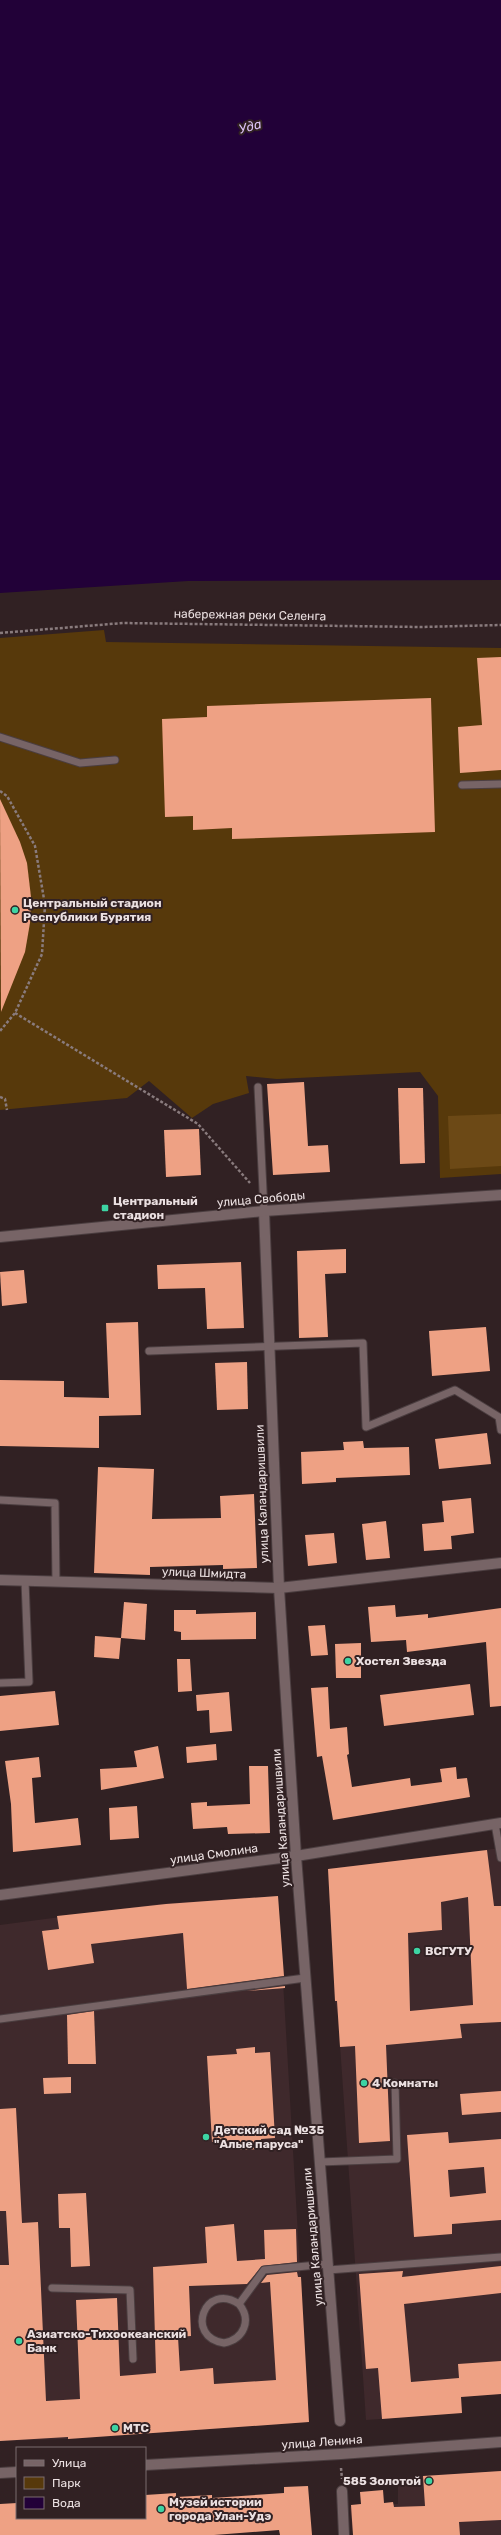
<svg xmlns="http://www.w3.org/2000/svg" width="501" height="2535" font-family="Rubik,sans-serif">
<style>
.built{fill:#3f292c}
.green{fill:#57390b}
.forest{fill:#6c4916}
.water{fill:#220138}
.building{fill:#eea184;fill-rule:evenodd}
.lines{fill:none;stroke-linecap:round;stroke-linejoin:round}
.service-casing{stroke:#4b3e40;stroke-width:9}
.pedestrian-casing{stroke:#4b3e40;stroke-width:12}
.minor-casing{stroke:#4b3e40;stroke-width:12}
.secondary-casing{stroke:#4b3e40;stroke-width:12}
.path{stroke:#897b7d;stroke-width:2.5;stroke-dasharray:3 2;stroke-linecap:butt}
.service{stroke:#776466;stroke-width:7}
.pedestrian{stroke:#776466;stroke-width:10}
.minor{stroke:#776466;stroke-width:10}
.secondary{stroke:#776466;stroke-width:10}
.poi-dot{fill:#3dd4a3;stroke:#312123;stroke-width:1.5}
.labels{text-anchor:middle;stroke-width:4;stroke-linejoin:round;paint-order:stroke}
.street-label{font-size:12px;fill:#ebe0e1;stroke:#312123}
.poi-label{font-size:12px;font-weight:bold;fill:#ebe0e1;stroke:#312123;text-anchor:start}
.water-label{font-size:13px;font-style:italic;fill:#dec4f9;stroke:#312123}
</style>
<rect width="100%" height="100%" fill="#312123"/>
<g class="built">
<path d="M501,1848V2394L461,2397L462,2413L366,2420L338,2016L335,2001L328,1869Z"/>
<path d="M278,1896L309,2422L68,2439L0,2441V1925L159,1904Z"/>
<path d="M501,2471V2535H353L350,2507L398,2504V2478Z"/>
</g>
<path class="green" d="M104,630L106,642L501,648V1174L440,1178L438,1096L420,1072L277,1079L246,1076L249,1093L213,1104L192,1118L149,1081L127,1098L0,1110V638Z"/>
<path class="forest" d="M501,1114V1166L450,1169L448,1116Z"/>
<path class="water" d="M0,0H501V580L188,581L0,593Z"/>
<g class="building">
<path d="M501,657V770L460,773L458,727L482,725L477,658Z"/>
<path d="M431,698L435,832L232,839V828L193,830V816L165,817L162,719L207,717V706Z"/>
<path d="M0,799L20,842L27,863L31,897L30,923L25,952L1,1012Z"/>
<path d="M304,1082L308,1146L328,1145L330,1172L273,1175L267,1084Z"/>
<path d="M398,1088H423L425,1163L400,1164Z"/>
<path d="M199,1129L201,1175L166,1177L164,1130Z"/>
<path d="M346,1249V1273L325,1274L328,1337L299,1338L297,1251Z"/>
<path d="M241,1262L244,1328L207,1329L205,1288L158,1289L157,1265Z"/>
<path d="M24,1270L27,1303L2,1306L0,1272Z"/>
<path d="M138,1322L141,1415L99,1416V1448L0,1446V1380L64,1381V1397L109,1398L106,1323Z"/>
<path d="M486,1327L490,1371L432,1376L429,1331Z"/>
<path d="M247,1362L248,1409L217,1410L215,1363Z"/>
<path d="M487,1433L491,1464L439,1469L435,1439Z"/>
<path d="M363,1441L364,1448L409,1447L410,1475L336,1478V1482L302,1484L301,1452L344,1450L343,1442Z"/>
<path d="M98,1467L154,1469L152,1519L221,1518L220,1496L254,1494L257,1568L223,1569V1565L150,1567V1575L94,1573Z"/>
<path d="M471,1498L474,1533L451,1536L452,1549L424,1551L422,1524L444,1522L442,1501Z"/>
<path d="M386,1521L390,1558L366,1560L362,1524Z"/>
<path d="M334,1533L337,1563L308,1566L305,1535Z"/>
<path d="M124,1602L147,1604L145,1640L121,1638Z"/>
<path d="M395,1605L396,1617L428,1614V1618L501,1608V1706L490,1707L486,1642L407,1652L406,1640L371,1642L368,1607Z"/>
<path d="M174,1610H196V1614L256,1612V1639L181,1640V1632L174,1631Z"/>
<path d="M325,1625L328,1655L311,1656L308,1626Z"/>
<path d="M95,1636L121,1638L119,1659L94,1657Z"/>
<path d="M361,1643V1678H336L335,1644Z"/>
<path d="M177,1659H190L192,1691L178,1692Z"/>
<path d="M470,1684L474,1715L384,1726L380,1695Z"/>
<path d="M328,1687L330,1729L347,1727L349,1754L347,1755L352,1787L410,1778L411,1786L442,1782L440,1769L456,1767L457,1779L467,1778L470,1797L333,1820L322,1756L317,1757L311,1688Z"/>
<path d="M55,1691L59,1725L0,1731V1696Z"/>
<path d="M229,1692L232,1731L210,1733L209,1710L197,1711L196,1695Z"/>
<path d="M216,1744L217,1760L187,1763L186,1747Z"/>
<path d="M158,1746L164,1778L101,1790L100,1769L137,1767L134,1751Z"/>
<path d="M39,1757L41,1777L32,1778L35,1823L78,1818L81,1845L13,1852L11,1804L5,1761Z"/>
<path d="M249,1766H268L270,1833L228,1834L227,1827L193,1829L191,1803L207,1802V1806L250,1804Z"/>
<path d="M137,1806L139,1838L110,1840L109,1808Z"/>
<path d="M487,1850L494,1906H501V2022L460,2024L462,2038L386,2045L390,2141L359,2143L355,2046L340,2047L337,2001H335L328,1869ZM468,1897L473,2005L410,2011L408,1933L442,1930L441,1902Z"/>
<path d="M278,1896L284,1976L187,1989L183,1933L91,1944L94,1963L48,1970L42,1931L59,1929L57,1916L166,1904Z"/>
<path d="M285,1986V1988L246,1991Z"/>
<path d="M94,2011L96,2064H68L67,2015Z"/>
<path d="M255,2047V2053L270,2052L275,2138L261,2139L262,2149L237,2150L236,2140L212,2142L207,2056L237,2054L236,2049Z"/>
<path d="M71,2077V2093L44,2094L43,2078Z"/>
<path d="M501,2091V2112L462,2115L460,2094Z"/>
<path d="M16,2108L22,2223L38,2222L46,2401L80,2399L76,2300L117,2298L120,2376L156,2373L153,2267L207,2263L205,2227L234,2224L237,2261L265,2259L264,2230L296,2229L297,2262L262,2266L247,2284L189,2286L191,2336L178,2337L180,2371L213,2368L214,2384L276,2380L270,2282L261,2283L267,2275L297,2272L298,2277H301L309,2422L68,2439V2437L0,2441V2265H9L6,2211H0V2109Z"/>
<path d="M448,2132L449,2143L501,2139V2220L452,2224V2234L414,2237L407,2135ZM484,2167L486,2193L450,2197L448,2170Z"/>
<path d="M86,2193L90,2266L71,2267L70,2228H59L58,2194Z"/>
<path d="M501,2266V2293L404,2304L411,2382L459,2378L458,2364L501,2361V2394L461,2397L462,2413L382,2419L378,2368L366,2369L359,2274L403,2271L402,2277Z"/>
<path d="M501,2471V2520L459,2522L460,2535H353L351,2505L361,2504L360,2492L383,2490L384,2503L393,2502L394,2507L425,2506L423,2476Z"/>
<path d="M308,2486L312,2535H280L279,2530L214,2535H0V2504L17,2503V2518H145V2495L176,2493V2497L212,2495V2498L284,2493V2487Z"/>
</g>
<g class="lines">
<g class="service-casing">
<g id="service">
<path d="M0,737L80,763L115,760"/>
<path d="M462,785L501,784"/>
<path d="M258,1087L264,1211"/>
<path d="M149,1351L363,1343L366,1427L455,1390L499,1417L501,1430"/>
<path d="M0,1500L55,1503L56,1582"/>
<path d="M0,1683L29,1682L25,1581"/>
<path d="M495,1824L501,1858"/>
<path d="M0,2019L305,1978"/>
<path d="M320,2162L397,2159L395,2083"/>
<path d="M328,2270L501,2257"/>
<path d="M52,2288L130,2290L133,2359"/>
<path d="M239,2304C252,2320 244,2339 224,2343C184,2337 205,2281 239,2304L264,2270L328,2264"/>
</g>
</g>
<g class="pedestrian-casing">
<g id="pedestrian">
<path d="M145,2465L341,2454L501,2442"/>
<path d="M0,2473L17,2472"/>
</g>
</g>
<g class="minor-casing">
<g id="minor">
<path d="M264,1211L279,1588L296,1856L340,2421"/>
<path d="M0,1580L279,1588L501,1563"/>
<path d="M0,1895L296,1856L501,1823"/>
<path d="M342,2491L344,2535"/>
</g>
</g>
<g class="secondary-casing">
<path id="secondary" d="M0,1237L264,1211L501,1195"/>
</g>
<g class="path">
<path d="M0,633L123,623L421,627L501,625"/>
<path d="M0,791L7,796L35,846L45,905L42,954L15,1013L0,1031"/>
<path d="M15,1013L198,1124L250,1183"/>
<path d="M0,1097L5,1099L7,1110"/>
<path d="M341,2468L342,2479"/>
</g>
<use href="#service" class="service"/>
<use href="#pedestrian" class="pedestrian"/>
<use href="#minor" class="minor"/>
<use href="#secondary" class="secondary"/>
</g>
<g class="poi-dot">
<circle cx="15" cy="910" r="4"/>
<rect x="101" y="1204" width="8" height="8" rx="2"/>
<circle cx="348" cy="1661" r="4"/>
<circle cx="417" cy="1951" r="4"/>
<circle cx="364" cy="2083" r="4"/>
<circle cx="206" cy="2137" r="4"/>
<circle cx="19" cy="2341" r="4"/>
<circle cx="115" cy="2428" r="4"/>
<circle cx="429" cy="2481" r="4"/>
<circle cx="161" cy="2509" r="4"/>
</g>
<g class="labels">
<g class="street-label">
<text transform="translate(250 615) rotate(1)" y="4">набережная реки Селенга</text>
<text transform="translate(261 1199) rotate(-5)" y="4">улица Свободы</text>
<text transform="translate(262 1494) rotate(-92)" y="4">улица Каландаришвили</text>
<text transform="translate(204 1573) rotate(2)" y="4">улица Шмидта</text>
<text transform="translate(281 1818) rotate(-94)" y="4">улица Каландаришвили</text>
<text transform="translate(214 1854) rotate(-8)" y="4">улица Смолина</text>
<text transform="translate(313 2237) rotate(-95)" y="4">улица Каландаришвили</text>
<text transform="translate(322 2442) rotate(-4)" y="4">улица Ленина</text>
</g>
<g class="poi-label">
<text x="23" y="907">Центральный стадион<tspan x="23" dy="14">Республики Бурятия</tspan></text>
<text x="113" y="1205">Центральный<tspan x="113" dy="14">стадион</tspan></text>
<text x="356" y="1665">Хостел Звезда</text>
<text x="425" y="1955">ВСГУТУ</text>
<text x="372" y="2087">4 Комнаты</text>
<text x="214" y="2134">Детский сад №35<tspan x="214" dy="14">"Алые паруса"</tspan></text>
<text x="27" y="2338">Азиатско-Тихоокеанский<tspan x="27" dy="14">Банк</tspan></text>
<text x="123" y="2432">МТС</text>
<text x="421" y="2485" text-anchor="end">585 Золотой</text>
<text x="169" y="2506">Музей истории<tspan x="169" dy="14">города Улан-Удэ</tspan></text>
</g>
<g class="water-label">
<text transform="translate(250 126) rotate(-15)" y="5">Уда</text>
</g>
</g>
<rect x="16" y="2447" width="130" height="72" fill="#312123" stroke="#7b6d6f"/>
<rect x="24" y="2460" width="20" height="6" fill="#776466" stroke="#7b6d6f"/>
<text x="52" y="2467" font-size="12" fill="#ebe0e1">Улица</text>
<rect x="24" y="2477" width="20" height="12" fill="#57390b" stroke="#7b6d6f"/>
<text x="52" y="2487" font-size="12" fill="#ebe0e1">Парк</text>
<rect x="24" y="2497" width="20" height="12" fill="#220138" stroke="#7b6d6f"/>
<text x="52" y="2507" font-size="12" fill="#ebe0e1">Вода</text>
</svg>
